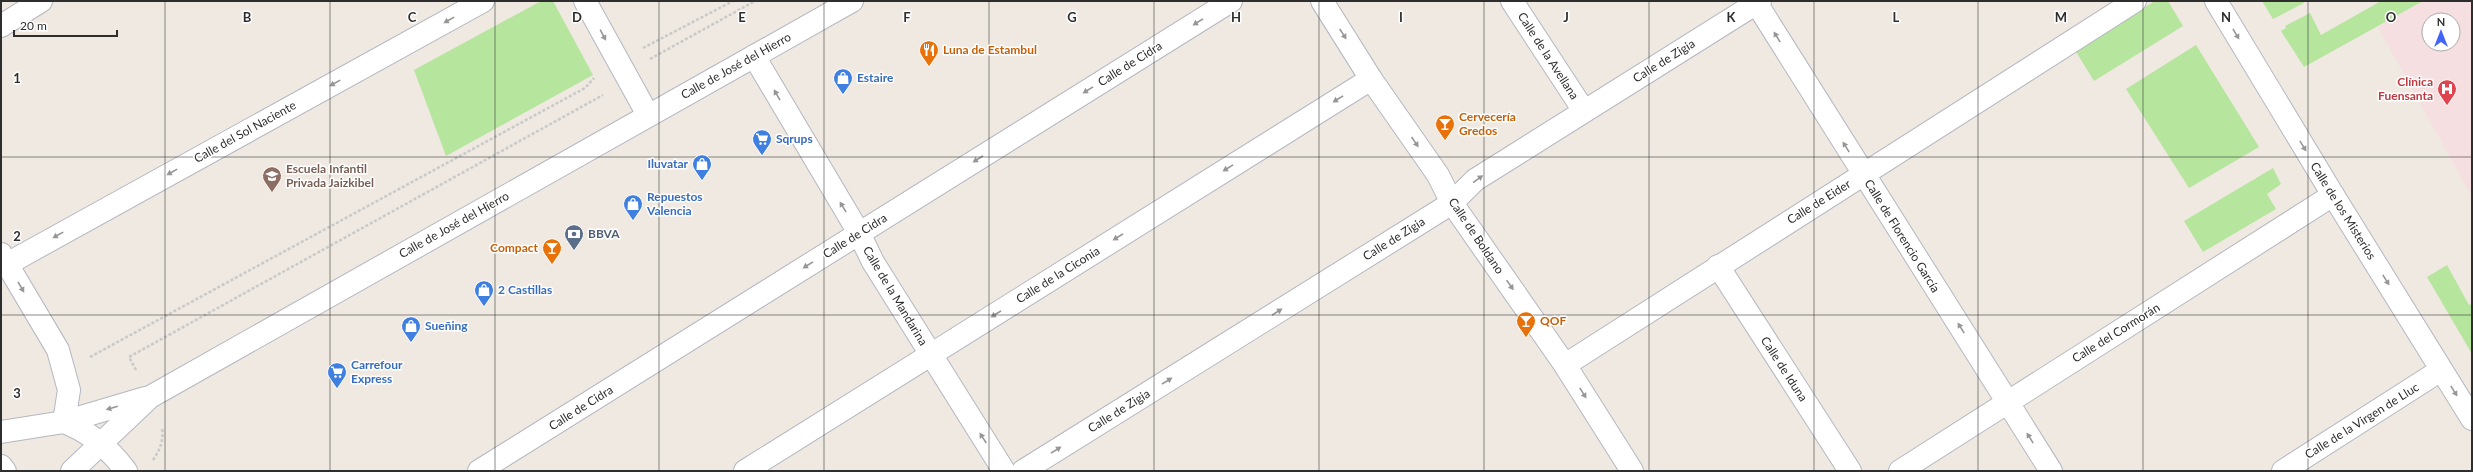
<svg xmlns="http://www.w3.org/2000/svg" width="2473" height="472" font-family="Lato,sans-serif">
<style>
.medical{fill:#f5dfe0;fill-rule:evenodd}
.green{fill:#b6e59e}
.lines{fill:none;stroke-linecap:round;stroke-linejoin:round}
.minor-casing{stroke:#b4b7c1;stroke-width:24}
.path{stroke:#c9c9c9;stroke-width:2.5;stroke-dasharray:3 2;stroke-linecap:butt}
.minor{stroke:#fff;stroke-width:22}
.oneway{fill:#969696}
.grid{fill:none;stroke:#2e2e2e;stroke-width:1;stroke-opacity:0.55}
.labels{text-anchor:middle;stroke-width:3;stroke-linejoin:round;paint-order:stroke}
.food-label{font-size:12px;font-weight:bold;fill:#c56008;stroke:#fff;text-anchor:start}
.street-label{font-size:12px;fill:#2e2e2e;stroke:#fff}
.shop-label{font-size:12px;font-weight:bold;fill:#366cbe;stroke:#fff;text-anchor:start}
.health-label{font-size:12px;font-weight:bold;fill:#be3a42;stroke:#fff;text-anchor:end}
.education-label{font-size:12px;font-weight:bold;fill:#785e54;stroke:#fff;text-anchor:start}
.service-label{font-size:12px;font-weight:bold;fill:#4e5e75;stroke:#fff;text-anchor:start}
.grid-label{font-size:13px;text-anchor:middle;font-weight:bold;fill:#2e2e2e;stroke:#fff;stroke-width:3;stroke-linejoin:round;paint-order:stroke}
</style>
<rect width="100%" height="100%" fill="#efe9e1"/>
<path class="medical" d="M2423,1H2472V197L2378,27ZM2429,20H2453V44H2429Z"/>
<g class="green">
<path d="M541,1H553L593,75L446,156L414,70Z"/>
<path d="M2155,1H2168L2183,26L2094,81L2075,50Z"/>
<path d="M2262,1H2303L2304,3L2273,19Z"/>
<path d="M2381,1H2423L2304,67L2281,31L2286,28L2285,26L2310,13L2321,35Z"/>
<path d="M2196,45L2259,147L2189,188L2126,89Z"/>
<path d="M2273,168L2281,184L2267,194L2276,209L2203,252L2184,221Z"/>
<path d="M2447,265L2469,305L2472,304V354L2427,277Z"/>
</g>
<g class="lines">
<g class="minor-casing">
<g id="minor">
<path d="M585,1L648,115"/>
<path d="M1322,1L1371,79L1438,175L1452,203L1565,365L1632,471"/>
<path d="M1512,1L1584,111"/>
<path d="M1755,1L2051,471"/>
<path d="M2216,1L2333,195L2472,419"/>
<path d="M1,26L41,1"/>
<path d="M754,56L859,233L873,262L1004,471"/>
<path d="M1,254L58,350L69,390L64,422C90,432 109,448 126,471"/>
<path d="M7,264L483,1"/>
<path d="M1718,266L1850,471"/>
<path d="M1565,365L2135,1"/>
<path d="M1,432L64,422L145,398"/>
<path d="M1,466L5,471"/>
<path d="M72,471L150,397L852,1"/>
<path d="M479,471L1231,1"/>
<path d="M745,471L1371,79"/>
<path d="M1023,471L1452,203L1475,180L1760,1"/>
<path d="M1900,471L2333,195"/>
<path d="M2283,471L2441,370"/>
</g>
</g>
<g class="path">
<path d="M643,48L733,1"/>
<path d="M650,59L755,1"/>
<path d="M90,357L585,88L594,78"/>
<path d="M136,370L129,357L603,95"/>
<path d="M153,460C160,450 164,440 162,428"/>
</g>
<use href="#minor" class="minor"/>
</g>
<defs><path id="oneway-solid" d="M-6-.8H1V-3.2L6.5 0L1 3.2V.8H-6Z"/></defs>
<g class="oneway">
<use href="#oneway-solid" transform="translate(449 20) rotate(151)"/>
<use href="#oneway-solid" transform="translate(1198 22) rotate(148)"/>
<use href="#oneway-solid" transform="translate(1343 34) rotate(57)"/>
<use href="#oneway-solid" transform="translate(2236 34) rotate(59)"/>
<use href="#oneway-solid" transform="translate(603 35) rotate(62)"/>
<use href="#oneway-solid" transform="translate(1777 37) rotate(-122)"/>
<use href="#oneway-solid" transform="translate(335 83) rotate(151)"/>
<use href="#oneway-solid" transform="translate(1088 90) rotate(148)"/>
<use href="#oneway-solid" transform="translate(777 95) rotate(-120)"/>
<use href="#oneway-solid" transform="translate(1338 99) rotate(148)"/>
<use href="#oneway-solid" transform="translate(1415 142) rotate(56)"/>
<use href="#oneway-solid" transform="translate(2303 146) rotate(59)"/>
<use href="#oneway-solid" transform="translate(1846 147) rotate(-122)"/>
<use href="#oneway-solid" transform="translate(978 159) rotate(148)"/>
<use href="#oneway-solid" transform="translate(1228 168) rotate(148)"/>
<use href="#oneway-solid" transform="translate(172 172) rotate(151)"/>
<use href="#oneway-solid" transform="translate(1478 179) rotate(-36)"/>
<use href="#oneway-solid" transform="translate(843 207) rotate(-121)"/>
<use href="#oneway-solid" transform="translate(58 235) rotate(151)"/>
<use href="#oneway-solid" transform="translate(1118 237) rotate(148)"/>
<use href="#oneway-solid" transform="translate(808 265) rotate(148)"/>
<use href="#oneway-solid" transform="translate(2386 280) rotate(58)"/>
<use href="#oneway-solid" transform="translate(1510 285) rotate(55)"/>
<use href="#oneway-solid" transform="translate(21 287) rotate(60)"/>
<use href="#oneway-solid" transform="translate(1277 312) rotate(-32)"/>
<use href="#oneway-solid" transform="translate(996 314) rotate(148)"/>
<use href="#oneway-solid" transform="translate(1961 328) rotate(-122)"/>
<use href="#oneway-solid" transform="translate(1167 381) rotate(-32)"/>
<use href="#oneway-solid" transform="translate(2454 391) rotate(58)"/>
<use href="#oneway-solid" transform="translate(1583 393) rotate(58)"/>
<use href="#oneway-solid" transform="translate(112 408) rotate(164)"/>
<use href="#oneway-solid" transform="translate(983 438) rotate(-123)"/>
<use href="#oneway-solid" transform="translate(2030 438) rotate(-122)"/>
<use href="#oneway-solid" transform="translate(1056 450) rotate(-32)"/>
</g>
<path class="grid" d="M165,1V471M330,1V471M495,1V471M659,1V471M824,1V471M989,1V471M1154,1V471M1319,1V471M1484,1V471M1649,1V471M1814,1V471M1978,1V471M2143,1V471M2308,1V471M1,157H2472M1,315H2472"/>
<defs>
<g id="restaurant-pin" transform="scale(1)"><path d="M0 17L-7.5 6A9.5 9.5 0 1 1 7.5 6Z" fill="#e8710a" stroke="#fff"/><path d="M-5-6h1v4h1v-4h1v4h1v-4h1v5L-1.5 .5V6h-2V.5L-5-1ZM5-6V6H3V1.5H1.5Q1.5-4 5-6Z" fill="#fff"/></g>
<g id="shop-pin" transform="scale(1)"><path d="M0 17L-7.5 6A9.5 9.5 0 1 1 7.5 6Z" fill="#3f7fe0" stroke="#fff"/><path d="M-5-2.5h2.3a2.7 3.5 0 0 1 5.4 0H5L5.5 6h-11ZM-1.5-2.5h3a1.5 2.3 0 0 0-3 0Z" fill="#fff"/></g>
<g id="hospital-pin" transform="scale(1)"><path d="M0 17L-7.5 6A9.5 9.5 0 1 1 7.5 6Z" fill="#e0444e" stroke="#fff"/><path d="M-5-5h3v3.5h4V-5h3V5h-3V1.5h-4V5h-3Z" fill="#fff"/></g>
<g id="bar-pin" transform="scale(1)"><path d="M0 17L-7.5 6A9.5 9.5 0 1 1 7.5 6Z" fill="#e8710a" stroke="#fff"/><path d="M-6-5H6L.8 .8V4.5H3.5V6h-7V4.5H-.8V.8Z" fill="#fff"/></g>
<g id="supermarket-pin" transform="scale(1)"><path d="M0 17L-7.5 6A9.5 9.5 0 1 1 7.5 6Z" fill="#3f7fe0" stroke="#fff"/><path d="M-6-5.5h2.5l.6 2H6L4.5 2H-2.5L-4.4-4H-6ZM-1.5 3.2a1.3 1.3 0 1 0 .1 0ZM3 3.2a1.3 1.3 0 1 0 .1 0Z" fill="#fff"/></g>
<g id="school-pin" transform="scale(1)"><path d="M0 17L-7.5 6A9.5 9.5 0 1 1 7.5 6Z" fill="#8d6e63" stroke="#fff"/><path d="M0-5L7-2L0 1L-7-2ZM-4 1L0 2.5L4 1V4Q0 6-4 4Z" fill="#fff"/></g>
<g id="bank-pin" transform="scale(1)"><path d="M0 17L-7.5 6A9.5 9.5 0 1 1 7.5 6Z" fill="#5c6f8a" stroke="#fff"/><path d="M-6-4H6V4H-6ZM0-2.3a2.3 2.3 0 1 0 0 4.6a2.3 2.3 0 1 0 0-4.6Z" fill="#fff"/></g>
</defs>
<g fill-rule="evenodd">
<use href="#restaurant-pin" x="929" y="50"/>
<use href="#shop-pin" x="843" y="78"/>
<use href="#hospital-pin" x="2447" y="89"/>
<use href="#bar-pin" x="1445" y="124"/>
<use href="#supermarket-pin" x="762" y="139"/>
<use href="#shop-pin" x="702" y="164"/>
<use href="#school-pin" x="272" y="176"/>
<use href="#shop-pin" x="633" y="204"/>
<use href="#bank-pin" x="574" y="234"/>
<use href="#bar-pin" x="552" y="248"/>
<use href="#shop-pin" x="484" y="290"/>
<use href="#bar-pin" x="1526" y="321"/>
<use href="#shop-pin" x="411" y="326"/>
<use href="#supermarket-pin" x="337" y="372"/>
</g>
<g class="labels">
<g class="food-label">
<text x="943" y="54">Luna de Estambul</text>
<text x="1459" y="121">Cervecería<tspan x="1459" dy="14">Gredos</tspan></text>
<text x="538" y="252" text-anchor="end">Compact</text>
<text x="1540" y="325">QOF</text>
</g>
<g class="street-label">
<text transform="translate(1548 56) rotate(57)" y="4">Calle de la Avellana</text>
<text transform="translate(1664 61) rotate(-32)" y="4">Calle de Zigia</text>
<text transform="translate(1130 64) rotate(-32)" y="4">Calle de Cidra</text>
<text transform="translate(736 66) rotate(-29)" y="4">Calle de José del Hierro</text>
<text transform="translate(245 132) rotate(-29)" y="4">Calle del Sol Naciente</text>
<text transform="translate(1819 202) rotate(-32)" y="4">Calle de Eider</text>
<text transform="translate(2343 211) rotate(58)" y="4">Calle de los Misterios</text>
<text transform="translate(454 225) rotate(-29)" y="4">Calle de José del Hierro</text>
<text transform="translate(855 236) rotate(-32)" y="4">Calle de Cidra</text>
<text transform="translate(1476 236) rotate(56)" y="4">Calle de Boldano</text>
<text transform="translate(1902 236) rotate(58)" y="4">Calle de Florencio García</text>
<text transform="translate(1394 239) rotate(-32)" y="4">Calle de Zigia</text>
<text transform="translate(1058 275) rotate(-32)" y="4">Calle de la Ciconia</text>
<text transform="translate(895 296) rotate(59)" y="4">Calle de la Mandarina</text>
<text transform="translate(2116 333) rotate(-32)" y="4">Calle del Cormorán</text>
<text transform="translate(1784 369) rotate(57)" y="4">Calle de Iduna</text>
<text transform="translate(581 408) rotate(-32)" y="4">Calle de Cidra</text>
<text transform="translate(1119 411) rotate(-32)" y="4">Calle de Zigia</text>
<text transform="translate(2362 421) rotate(-32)" y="4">Calle de la Virgen de Lluc</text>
</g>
<g class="shop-label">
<text x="857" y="82">Estaire</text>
<text x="776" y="143">Sqrups</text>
<text x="688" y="168" text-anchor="end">Iluvatar</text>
<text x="647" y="201">Repuestos<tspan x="647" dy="14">Valencia</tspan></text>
<text x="498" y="294">2 Castillas</text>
<text x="425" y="330">Sueñing</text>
<text x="351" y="369">Carrefour<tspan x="351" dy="14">Express</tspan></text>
</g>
<g class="health-label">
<text x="2433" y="86">Clínica<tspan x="2433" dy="14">Fuensanta</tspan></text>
</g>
<g class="education-label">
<text x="286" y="173">Escuela Infantil<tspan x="286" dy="14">Privada Jaizkibel</tspan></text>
</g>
<g class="service-label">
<text x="588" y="238">BBVA</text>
</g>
</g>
<g class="grid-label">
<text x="247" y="22">B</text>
<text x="412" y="22">C</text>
<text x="577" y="22">D</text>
<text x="742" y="22">E</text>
<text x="907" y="22">F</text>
<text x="1072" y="22">G</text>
<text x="1236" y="22">H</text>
<text x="1401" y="22">I</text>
<text x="1566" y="22">J</text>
<text x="1731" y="22">K</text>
<text x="1896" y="22">L</text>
<text x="2061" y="22">M</text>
<text x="2226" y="22">N</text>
<text x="2391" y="22">O</text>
<text x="17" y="83">1</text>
<text x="17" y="241">2</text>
<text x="17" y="398">3</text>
</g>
<rect width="2473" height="472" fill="none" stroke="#2e2e2e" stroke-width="4"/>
<g transform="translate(2441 32)"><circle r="19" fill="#ffffff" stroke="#ababab"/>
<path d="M0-3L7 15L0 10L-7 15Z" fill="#4264fb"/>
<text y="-6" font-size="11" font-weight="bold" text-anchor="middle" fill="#2e2e2e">N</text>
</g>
<path d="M14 30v6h103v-6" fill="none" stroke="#2e2e2e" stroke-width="2"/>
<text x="20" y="30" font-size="12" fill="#2e2e2e" stroke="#ffffff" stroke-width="3" paint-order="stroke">20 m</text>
</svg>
